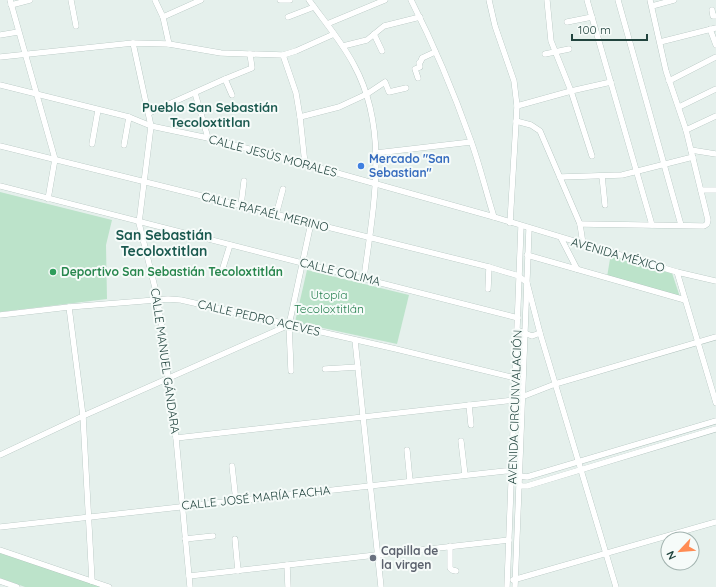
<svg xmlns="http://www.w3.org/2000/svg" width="716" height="587" font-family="Quicksand,sans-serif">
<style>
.green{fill:#bce3ca}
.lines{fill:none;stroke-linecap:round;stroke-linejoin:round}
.minor-casing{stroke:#a6b9b4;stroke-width:6}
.minor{stroke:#fff;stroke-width:5.5}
.shop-dot{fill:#3f7fe0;stroke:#f6fbf9;stroke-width:1.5}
.leisure-dot{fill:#2e9e5b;stroke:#f6fbf9;stroke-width:1.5}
.worship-dot{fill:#6b7280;stroke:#f6fbf9;stroke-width:1.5}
.labels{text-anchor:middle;stroke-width:4;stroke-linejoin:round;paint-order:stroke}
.street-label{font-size:12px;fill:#21443e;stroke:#f6fbf9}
.shop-label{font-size:12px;font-weight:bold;fill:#366cbe;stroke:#f6fbf9;text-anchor:start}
.leisure-label{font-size:12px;font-weight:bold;fill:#27864d;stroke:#f6fbf9;text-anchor:start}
.park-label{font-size:12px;fill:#278050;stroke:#f6fbf9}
.worship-label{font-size:12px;font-weight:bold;fill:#5b616d;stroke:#f6fbf9;text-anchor:start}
.neighbourhood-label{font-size:13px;font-weight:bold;fill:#1a594f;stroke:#f6fbf9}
.quarter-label{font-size:14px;font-weight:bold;fill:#1a594f;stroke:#f6fbf9}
</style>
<rect width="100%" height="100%" fill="#e5f0ec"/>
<g class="green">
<path d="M0,192L112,220L106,245L107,299L0,312Z"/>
<path d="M611,253L671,270L680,297L607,277Z"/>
<path d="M307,270L409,295L397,344L295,322Z"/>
<path d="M0,551L104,587H25L0,578Z"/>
</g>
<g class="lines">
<g class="minor-casing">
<g id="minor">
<path d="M10,0L55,159L48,199"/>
<path d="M71,0L76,26"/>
<path d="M155,0L163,17L169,44"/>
<path d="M280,0H290"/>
<path d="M309,0C324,21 342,42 354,65C390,131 373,208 364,278"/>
<path d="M411,0C434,45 454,93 471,141C480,166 486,192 494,217"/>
<path d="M489,0L495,26L514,81L517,106L510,223"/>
<path d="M547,0L551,41L571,91L592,156"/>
<path d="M587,0L652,225"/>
<path d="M618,0L681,225"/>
<path d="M11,5L30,0"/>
<path d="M652,6L674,0"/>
<path d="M712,10L713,16H716"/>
<path d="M163,17L201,0"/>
<path d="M288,17L314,7"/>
<path d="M567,22L592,17"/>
<path d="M327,24L385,0"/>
<path d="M710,29L716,45"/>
<path d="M374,34L382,51"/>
<path d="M0,35L18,32"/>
<path d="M660,42L716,28"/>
<path d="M133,43L151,126L139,223L158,300L176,438L190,587"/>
<path d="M343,46L367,40L384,26L420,17"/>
<path d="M545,54L569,49"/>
<path d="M283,55L296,93L300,117L305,164"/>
<path d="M0,57L133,43L169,44L221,53L283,55L296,51L334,34"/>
<path d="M418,78L415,69L420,67L419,63L421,61L422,58L435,52"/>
<path d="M225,79L232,95"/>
<path d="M669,81L716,57"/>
<path d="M0,85L129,117L151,126L208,138L305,164L494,217L677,272L716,281"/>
<path d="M195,93L208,138"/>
<path d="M517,106L571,91L611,82"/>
<path d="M679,107L716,89"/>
<path d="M149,113L225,79L252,68L250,54"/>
<path d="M300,117L339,107L367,94L385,82L389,92L406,88"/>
<path d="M516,121L531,125L540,131L580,224L583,244"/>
<path d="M686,130L716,116"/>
<path d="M92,144L98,110"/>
<path d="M124,145L129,117"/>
<path d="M0,146L489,267L519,276L527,283L540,333L616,587"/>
<path d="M691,150L716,154"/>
<path d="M376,153L471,142"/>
<path d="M602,176L605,205"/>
<path d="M560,177L622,175L693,157"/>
<path d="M0,186L518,318"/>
<path d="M701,190H716"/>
<path d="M241,205L244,181"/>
<path d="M276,215L283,189"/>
<path d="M580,224L704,226L707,224L708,220L686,130L666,71L650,0"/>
<path d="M561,238L577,269"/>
<path d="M527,255L685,300"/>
<path d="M677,272L716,403"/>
<path d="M221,274L230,245"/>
<path d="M488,289L489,267"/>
<path d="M69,307L83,416L92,581"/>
<path d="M0,315L69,307L168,299L181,300L396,349L515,378"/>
<path d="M517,330L532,336L540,333"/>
<path d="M355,340L381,587"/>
<path d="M325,369L358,367"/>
<path d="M291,371L289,325L311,223"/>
<path d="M469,405L471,425"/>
<path d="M176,438L514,400L555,384L716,337"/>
<path d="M461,441L465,475"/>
<path d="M407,450L410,481"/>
<path d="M0,455L83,416L289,325"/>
<path d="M232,466L236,501"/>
<path d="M517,483L522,486H527L716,429"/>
<path d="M0,527L505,471H512L520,476L527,477L716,421"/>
<path d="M185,539L213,536"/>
<path d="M235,539L238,571"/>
<path d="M450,546V568L452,570L456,571"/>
<path d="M0,550L109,587"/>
<path d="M287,565L288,587"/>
<path d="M189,576L509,540"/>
<path d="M513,580L716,522"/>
<path d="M0,581L17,587"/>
<path d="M507,587L521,226"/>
<path d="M515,587L529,229"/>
</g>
</g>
<use href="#minor" class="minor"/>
</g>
<circle class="shop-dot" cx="361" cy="166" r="4"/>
<circle class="leisure-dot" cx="53" cy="272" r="4"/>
<circle class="worship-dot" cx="373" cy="558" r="4"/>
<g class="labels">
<g class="street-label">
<text transform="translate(273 156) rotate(15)" y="4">CALLE JESÚS MORALES</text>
<text transform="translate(265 212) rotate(14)" y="4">CALLE RAFAÉL MERINO</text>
<text transform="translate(618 255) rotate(16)" y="4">AVENIDA MÉXICO</text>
<text transform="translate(340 272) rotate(14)" y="4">CALLE COLIMA</text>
<text transform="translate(259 318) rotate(13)" y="4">CALLE PEDRO ACEVES</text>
<text transform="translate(165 361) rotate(82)" y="4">CALLE MANUEL GÁNDARA</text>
<text transform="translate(515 407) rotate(-88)" y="4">AVENIDA CIRCUNVALACIÓN</text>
<text transform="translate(256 498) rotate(-6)" y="4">CALLE JOSÉ MARÍA FACHA</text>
</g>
<g class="shop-label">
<text x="369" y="163">Mercado "San<tspan x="369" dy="14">Sebastian"</tspan></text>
</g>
<g class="leisure-label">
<text x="61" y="276">Deportivo San Sebastián Tecoloxtitlán</text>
</g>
<g class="park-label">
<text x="329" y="299">Utopía<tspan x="329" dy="14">Tecoloxtitlán</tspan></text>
</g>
<g class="worship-label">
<text x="381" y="555">Capilla de<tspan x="381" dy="14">la virgen</tspan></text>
</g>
<g class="neighbourhood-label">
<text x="210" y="112">Pueblo San Sebastián<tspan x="210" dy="15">Tecoloxtitlan</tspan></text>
</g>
<g class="quarter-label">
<text x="164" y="240">San Sebastián<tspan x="164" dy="16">Tecoloxtitlan</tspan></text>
</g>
</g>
<g transform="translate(680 551) rotate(244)"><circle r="19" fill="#f6fbf9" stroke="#a1b2ae"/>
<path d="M0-3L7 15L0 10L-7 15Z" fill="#ff8c54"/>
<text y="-6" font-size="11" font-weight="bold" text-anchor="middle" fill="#21443e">N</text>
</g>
<path d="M572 34v6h75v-6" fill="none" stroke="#21443e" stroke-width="2"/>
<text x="578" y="34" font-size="12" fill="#21443e" stroke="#f6fbf9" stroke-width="3" paint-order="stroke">100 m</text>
</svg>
